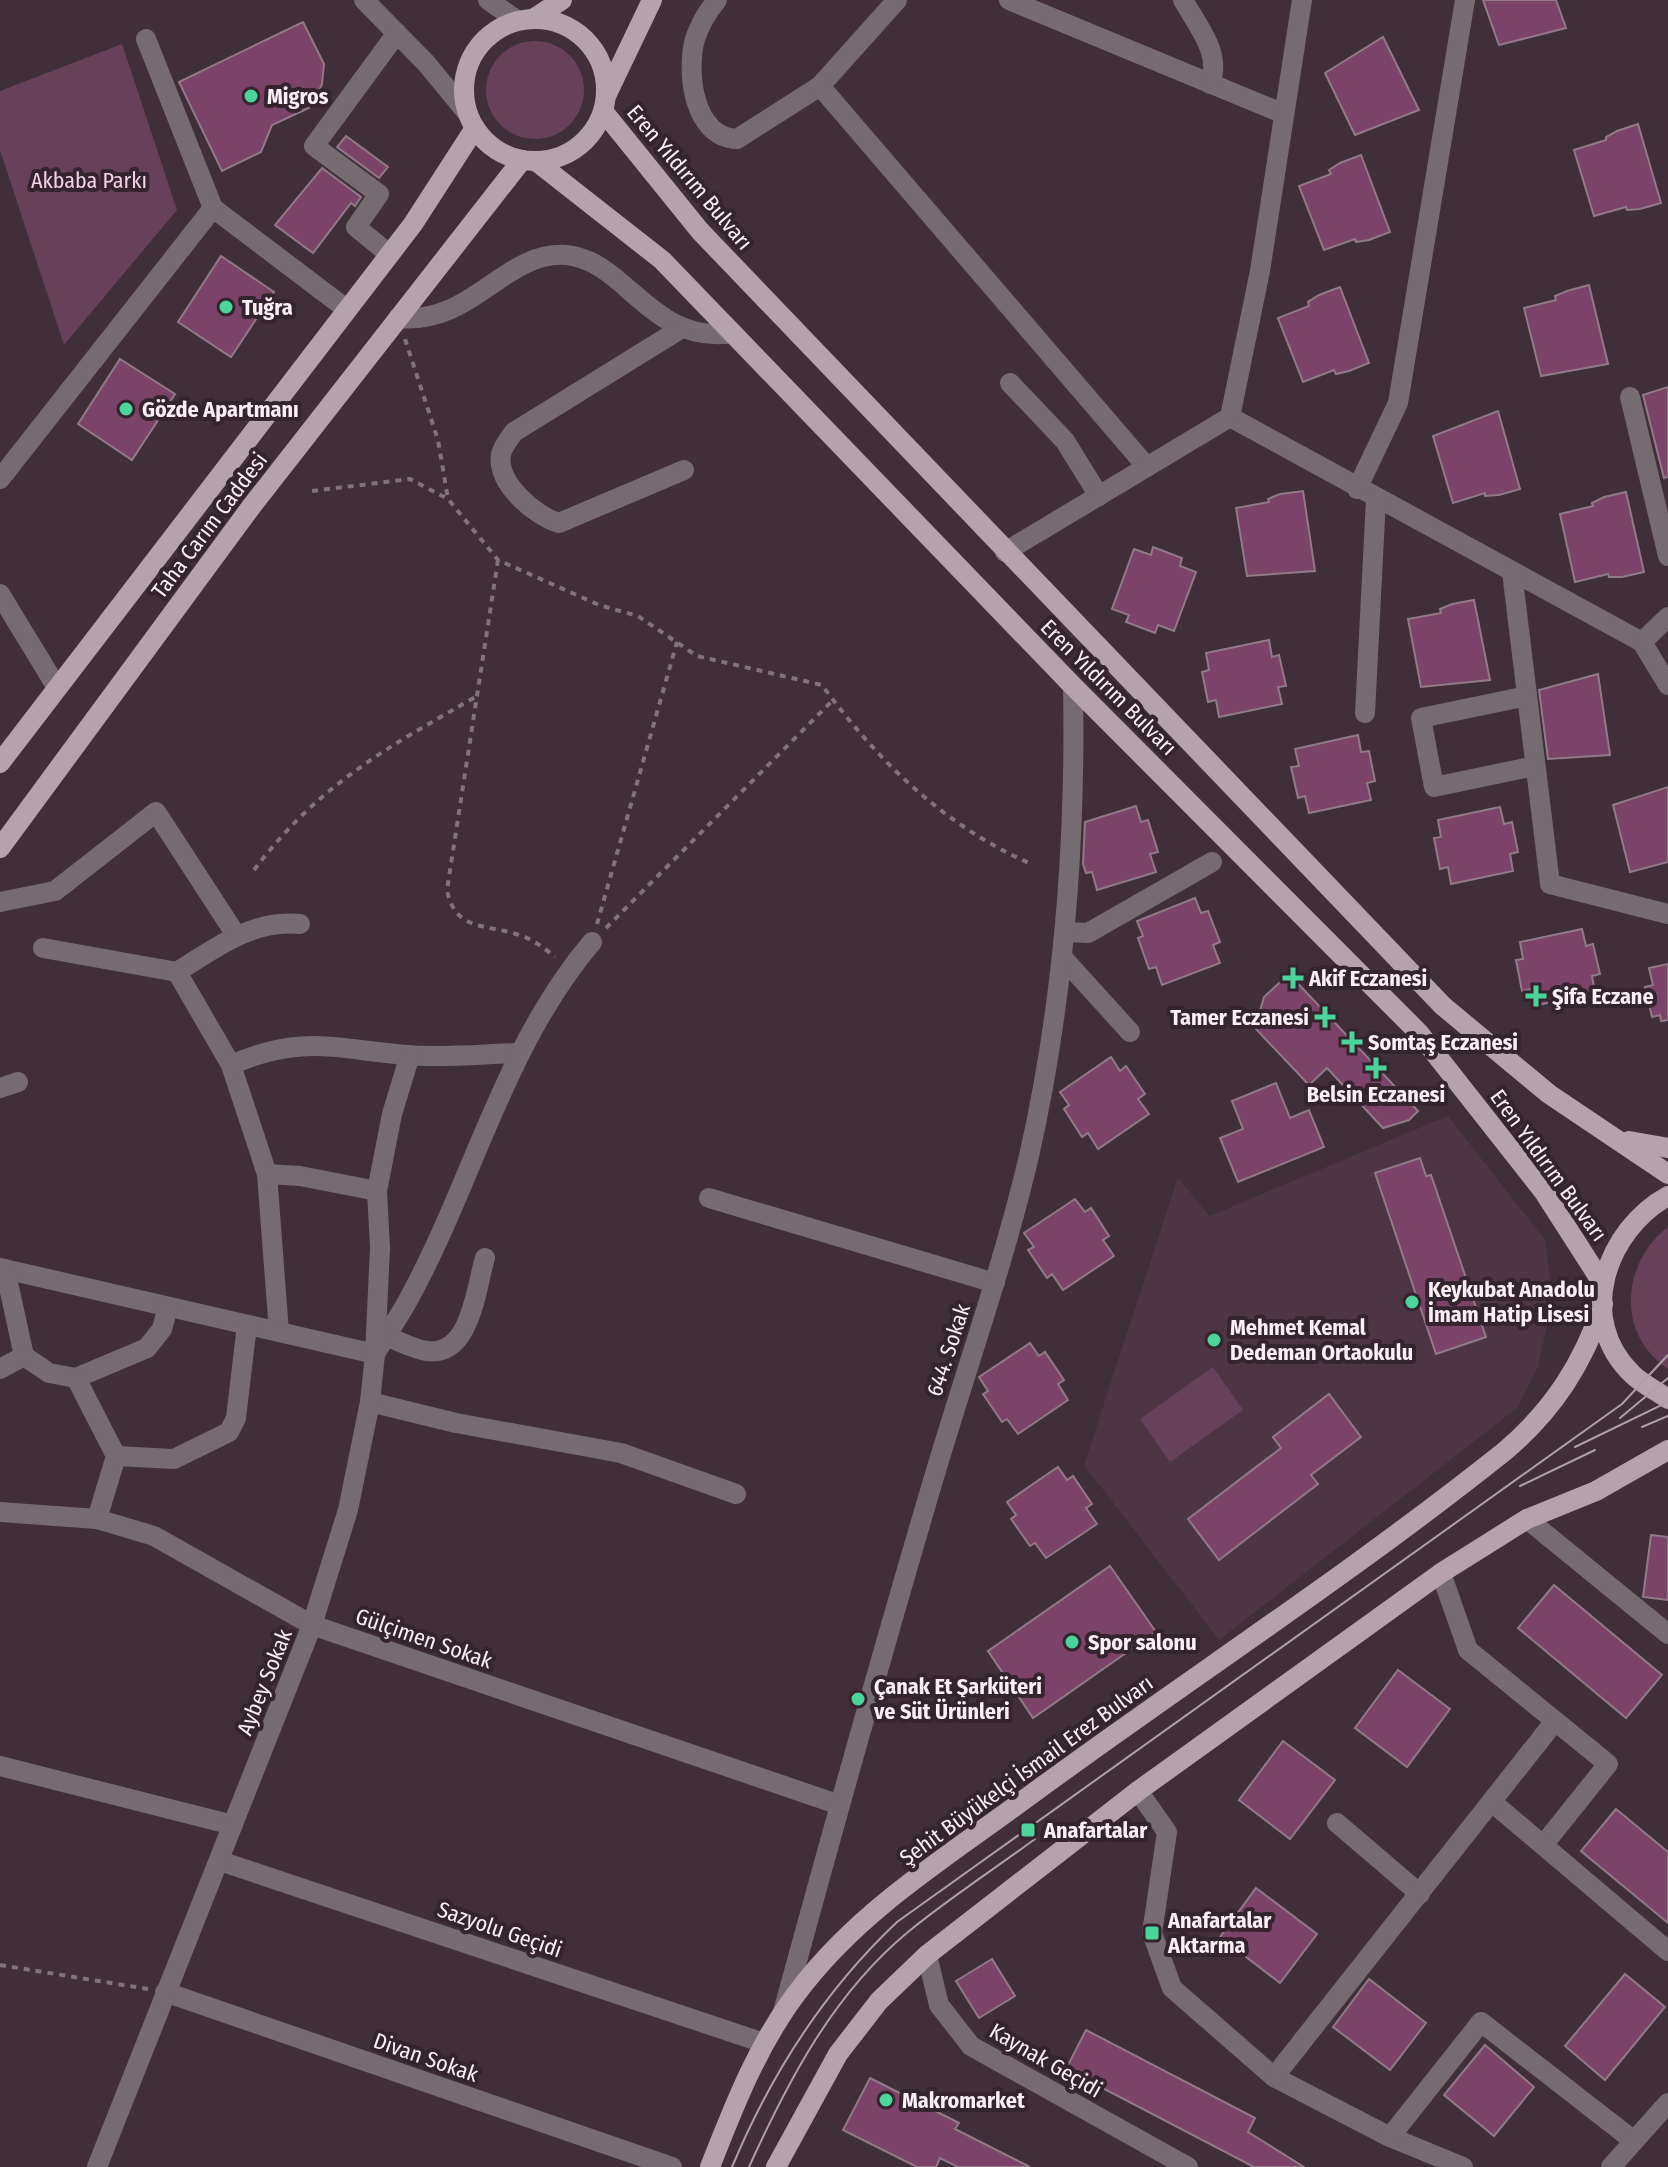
<svg xmlns="http://www.w3.org/2000/svg" width="1668" height="2167" font-family="'Fira Sans Condensed',sans-serif">
<style>
.built{fill:#4d3544}
.green{fill:#674059}
.building{fill:#7b4367;stroke:#907a86;stroke-width:2}
.lines{fill:none;stroke-linecap:round;stroke-linejoin:round}
.path{stroke:#82727c;stroke-width:4;stroke-dasharray:6 6;stroke-linecap:butt}
.minor{stroke:#756b71;stroke-width:20}
.major{stroke:#b5a2ad;stroke-width:20}
.tram{stroke:#ae9fa8;stroke-width:2}
.poi-dot{fill:#4bd49b;stroke:#35242e;stroke-width:3}
.labels{text-anchor:middle;stroke-width:8;stroke-linejoin:round;paint-order:stroke}
.poi-label{font-size:22px;font-weight:bold;fill:#fceff6;stroke:#35242e;text-anchor:start}
.street-label{font-size:22px;fill:#fceff6;stroke:#35242e}
.park-label{font-size:22px;fill:#f5d1e6;stroke:#35242e}
</style>
<rect width="100%" height="100%" fill="#402e39"/>
<path class="built" d="M1448,1116L1545,1240L1550,1278L1547,1325L1538,1367L1517,1408L1219,1640L1084,1465L1178,1177L1209,1216Z"/>
<g class="green">
<circle cx="535" cy="90" r="49"/>
<path d="M122,44L177,210L64,345L0,150V91Z"/>
<path d="M1668,1227V1369C1615,1334 1622,1262 1668,1227Z"/>
<path d="M1213,1367L1243,1410L1170,1462L1140,1419Z"/>
</g>
<g class="building">
<path d="M1483,0H1556L1566,28L1499,45Z"/>
<path d="M303,22L324,64L322,84L316,98L309,108L272,125L261,152L222,171L179,82Z"/>
<path d="M1383,37L1419,110L1355,135L1325,73Z"/>
<path d="M1638,124L1661,203L1640,209L1627,210L1626,207L1594,216L1574,150L1606,140V137L1617,131Z"/>
<path d="M346,136L388,167L379,178L337,147Z"/>
<path d="M1361,155L1390,232L1369,240L1356,242L1355,239L1324,250L1299,186L1331,174L1329,170L1340,163Z"/>
<path d="M322,168L361,197L355,206L351,203L313,253L275,225Z"/>
<path d="M221,256L274,292L231,357L178,322Z"/>
<path d="M1589,285L1608,364L1541,376L1524,308L1556,300L1555,296L1567,291Z"/>
<path d="M1340,287L1369,363L1349,371L1336,374L1334,370L1303,382L1278,318L1309,306L1308,302L1319,295Z"/>
<path d="M120,359L175,394L132,460L78,424Z"/>
<path d="M1668,387V477L1664,478L1643,395Z"/>
<path d="M1498,411L1520,489L1499,495L1485,496V493L1453,503L1433,436Z"/>
<path d="M1303,491L1315,571L1247,576L1236,508L1269,502L1268,499L1280,494Z"/>
<path d="M1626,492L1644,572L1622,577H1609L1608,574L1575,582L1560,514L1593,506L1592,503L1604,497Z"/>
<path d="M1153,547L1182,558L1180,566L1196,572L1174,631L1158,625L1155,633L1126,622L1129,615L1112,609L1134,549L1151,555Z"/>
<path d="M1474,600L1490,680L1421,687L1408,619L1441,613L1440,609L1452,604Z"/>
<path d="M1269,640L1272,657L1279,655L1286,686L1278,687L1282,704L1219,717L1216,700L1208,702L1202,672L1209,670L1206,653Z"/>
<path d="M1598,674L1610,755L1548,759L1539,690Z"/>
<path d="M1358,735L1361,752L1369,751L1375,781L1367,783L1371,800L1309,813L1305,796L1298,798L1291,767L1299,766L1295,749Z"/>
<path d="M1668,787V862L1630,872L1613,805Z"/>
<path d="M1136,806L1141,822L1148,820L1158,852L1150,854L1156,872L1097,890L1092,872L1086,873L1083,864L1085,822Z"/>
<path d="M1500,807L1504,824L1512,822L1518,852L1510,854L1513,871L1451,884L1448,867L1440,869L1434,838L1441,837L1438,820Z"/>
<path d="M1195,898L1201,913L1208,911L1220,942L1213,945L1220,963L1162,985L1156,967L1149,969L1138,938L1143,936L1137,921Z"/>
<path d="M1582,929L1586,946L1593,944L1600,974L1592,976L1595,993L1533,1006L1530,989L1522,991L1516,960L1523,959L1520,942Z"/>
<path d="M1668,964V1020L1661,1021L1660,1015L1652,1017L1645,987L1653,985L1649,968Z"/>
<path d="M1289,974L1418,1111L1409,1120L1383,1128L1327,1068L1309,1085L1255,1028L1264,997Z"/>
<path d="M1111,1057L1120,1071L1126,1066L1145,1094L1138,1099L1149,1114L1098,1149L1088,1133L1082,1137L1064,1109L1069,1105L1060,1092Z"/>
<path d="M1276,1083L1290,1118L1309,1110L1324,1147L1238,1182L1220,1138L1243,1129L1232,1101Z"/>
<path d="M1420,1158L1426,1176L1431,1175L1486,1337L1436,1354L1375,1173Z"/>
<path d="M1075,1199L1085,1212L1091,1208L1109,1236L1103,1240L1114,1256L1063,1290L1052,1274L1047,1278L1028,1250L1034,1247L1024,1233Z"/>
<path d="M1030,1343L1039,1356L1045,1352L1064,1380L1058,1384L1068,1400L1018,1434L1007,1419L1002,1422L983,1394L988,1391L979,1377Z"/>
<path d="M1329,1394L1361,1437L1311,1475L1318,1484L1219,1560L1188,1519L1281,1448L1273,1437Z"/>
<path d="M1058,1467L1067,1480L1073,1476L1092,1504L1086,1508L1097,1524L1046,1558L1035,1543L1030,1546L1011,1519L1016,1515L1007,1502Z"/>
<path d="M1651,1535L1668,1537V1600L1643,1597Z"/>
<path d="M1110,1566L1156,1632L1033,1718L988,1651Z"/>
<path d="M1554,1585L1662,1675L1626,1718L1518,1628Z"/>
<path d="M1398,1670L1450,1709L1407,1767L1355,1728Z"/>
<path d="M1283,1741L1335,1780L1290,1839L1239,1800Z"/>
<path d="M1616,1809L1668,1852V1923L1581,1851Z"/>
<path d="M1256,1888L1317,1934L1280,1983L1220,1937Z"/>
<path d="M992,1959L1015,1996L979,2018L956,1981Z"/>
<path d="M1625,1974L1665,2007L1605,2080L1565,2046Z"/>
<path d="M1369,1979L1426,2023L1390,2070L1333,2027Z"/>
<path d="M1086,2030L1255,2118L1248,2132L1304,2167H1254L1066,2069Z"/>
<path d="M1485,2045L1534,2087L1494,2136L1444,2095Z"/>
<path d="M870,2078L959,2123L955,2129L1030,2167H958L940,2158L936,2167H917L843,2130Z"/>
</g>
<g class="lines">
<g class="path">
<path d="M405,339L438,440L448,499"/>
<path d="M312,491L410,479L448,499L498,560L599,605L638,616L697,656L822,685C877,760 943,825 1029,863"/>
<path d="M498,560L447,890C455,931 485,924 516,934C531,938 543,947 555,957"/>
<path d="M254,870C319,784 388,747 479,695"/>
<path d="M597,924L677,642"/>
<path d="M606,928L833,700"/>
<path d="M0,1965L148,1989"/>
</g>
<g class="minor">
<path d="M364,0L426,63L468,114"/>
<path d="M488,0L518,21"/>
<path d="M717,0C707,12 700,24 695,39C686,72 693,137 737,139L820,86L897,0"/>
<path d="M1009,0L1284,114"/>
<path d="M1183,0C1198,27 1222,53 1210,84"/>
<path d="M146,39L213,208L345,308"/>
<path d="M820,86L1147,467"/>
<path d="M389,254L356,227L379,194L314,146L397,33"/>
<path d="M398,318C473,325 504,251 566,255C626,260 651,345 732,333"/>
<path d="M682,328L514,432C509,439 503,446 501,454C496,483 535,516 559,523L684,470"/>
<path d="M1010,383L1065,441L1099,496"/>
<path d="M1630,397L1668,556"/>
<path d="M1230,417L1642,642L1668,685"/>
<path d="M0,479L213,208"/>
<path d="M1357,489L1398,403L1465,0"/>
<path d="M1005,552L1230,417L1260,271L1302,0"/>
<path d="M1512,572L1550,884L1668,914"/>
<path d="M0,594L56,686"/>
<path d="M1642,642L1668,617"/>
<path d="M1527,696L1421,718L1434,787L1535,766"/>
<path d="M1365,713L1376,499"/>
<path d="M0,902L55,891L156,812L236,935"/>
<path d="M1065,932L1088,933L1212,862"/>
<path d="M43,948L177,972C217,947 251,920 300,924"/>
<path d="M1062,957L1130,1032"/>
<path d="M177,972L231,1065L267,1174L279,1332"/>
<path d="M231,1065C301,1034 335,1049 407,1055C443,1058 482,1054 519,1053"/>
<path d="M0,1088L18,1082"/>
<path d="M267,1174L300,1176L377,1191"/>
<path d="M709,1198L995,1283"/>
<path d="M0,1268L375,1354C385,1337 397,1320 407,1302C473,1183 503,1047 592,942"/>
<path d="M5,1269L24,1356L49,1373L76,1378L147,1348L162,1329L168,1307"/>
<path d="M386,1336C399,1341 413,1349 427,1351C471,1357 476,1287 485,1258"/>
<path d="M0,1369L24,1356"/>
<path d="M76,1378L116,1456L97,1519"/>
<path d="M370,1402L456,1423L621,1453L736,1494"/>
<path d="M116,1456L174,1459L229,1432L236,1418L247,1325"/>
<path d="M0,1512L97,1519L154,1536L312,1625L840,1805"/>
<path d="M1527,1519L1668,1634"/>
<path d="M1441,1573L1468,1650L1608,1764L1544,1844"/>
<path d="M0,1766L233,1825"/>
<path d="M1138,1791L1167,1832L1152,1933L1172,1988L1274,2077L1390,2137L1463,2167"/>
<path d="M1492,1802L1668,1951"/>
<path d="M1337,1823L1420,1894"/>
<path d="M220,1861L764,2043"/>
<path d="M927,1955L939,2005L971,2046L1188,2167"/>
<path d="M165,1992L672,2167"/>
<path d="M783,2012C831,1836 880,1660 932,1484C964,1375 1003,1267 1029,1156C1064,1001 1076,844 1073,686"/>
<path d="M1274,2077L1555,1721"/>
<path d="M1390,2137L1481,2022L1634,2141"/>
<path d="M97,2167L312,1625L348,1510L370,1402L375,1354L380,1248L377,1191L392,1114L410,1055"/>
<path d="M1611,2167L1668,2103"/>
</g>
<g class="major">
<path d="M533,19L562,0"/>
<circle cx="535" cy="90" r="71"/>
<path d="M606,96L652,0"/>
<path d="M603,111L700,231L1443,1006L1549,1094L1668,1174"/>
<path d="M537,162L662,260L1073,686L1419,1033L1544,1192L1603,1284"/>
<path d="M0,763L413,224L475,128"/>
<path d="M0,848L251,507L522,160"/>
<path d="M1629,1141L1668,1148"/>
<path d="M1668,1196C1606,1230 1575,1319 1632,1374C1642,1384 1657,1391 1668,1399"/>
<path d="M710,2167C735,2103 760,2039 803,1985C863,1908 948,1856 1025,1799C1184,1682 1351,1574 1505,1451C1553,1410 1583,1364 1603,1304"/>
<path d="M776,2167L838,2054L879,2001L927,1955L1138,1791L1441,1573L1527,1519L1596,1491L1668,1450"/>
</g>
<g class="tram">
<path d="M1620,1418L1668,1378"/>
<path d="M1642,1427L1668,1416"/>
<path d="M1575,1447L1668,1402"/>
<path d="M1520,1486L1595,1450"/>
<path d="M732,2167C770,2076 825,1990 897,1922L1622,1404L1668,1355"/>
<path d="M749,2167C788,2081 833,1994 908,1932C948,1899 993,1870 1035,1839"/>
</g>
</g>
<g class="poi-dot">
<circle cx="251" cy="96" r="8"/>
<circle cx="226" cy="307" r="8"/>
<circle cx="126" cy="409" r="8"/>
<path d="M1289 966h8v8h8v8h-8v8h-8v-8h-8v-8h8z"/>
<path d="M1532 984h8v8h8v8h-8v8h-8v-8h-8v-8h8z"/>
<path d="M1321 1005h8v8h8v8h-8v8h-8v-8h-8v-8h8z"/>
<path d="M1348 1030h8v8h8v8h-8v8h-8v-8h-8v-8h8z"/>
<path d="M1372 1056h8v8h8v8h-8v8h-8v-8h-8v-8h8z"/>
<circle cx="1412" cy="1302" r="8"/>
<circle cx="1214" cy="1340" r="8"/>
<circle cx="1072" cy="1642" r="8"/>
<circle cx="858" cy="1699" r="8"/>
<rect x="1020" y="1822" width="16" height="16" rx="4"/>
<rect x="1144" y="1925" width="16" height="16" rx="4"/>
<circle cx="886" cy="2100" r="8"/>
</g>
<g class="labels">
<g class="poi-label">
<text x="267" y="104">Migros</text>
<text x="242" y="315">Tuğra</text>
<text x="142" y="417">Gözde Apartmanı</text>
<text x="1309" y="986">Akif Eczanesi</text>
<text x="1552" y="1004">Şifa Eczane</text>
<text x="1309" y="1025" text-anchor="end">Tamer Eczanesi</text>
<text x="1368" y="1050">Somtaş Eczanesi</text>
<text x="1376" y="1102" text-anchor="middle">Belsin Eczanesi</text>
<text x="1428" y="1297">Keykubat Anadolu<tspan x="1428" dy="25">İmam Hatip Lisesi</tspan></text>
<text x="1230" y="1335">Mehmet Kemal<tspan x="1230" dy="25">Dedeman Ortaokulu</tspan></text>
<text x="1088" y="1650">Spor salonu</text>
<text x="874" y="1694">Çanak Et Şarküteri<tspan x="874" dy="25">ve Süt Ürünleri</tspan></text>
<text x="1044" y="1838">Anafartalar</text>
<text x="1168" y="1928">Anafartalar<tspan x="1168" dy="25">Aktarma</tspan></text>
<text x="902" y="2108">Makromarket</text>
</g>
<g class="street-label">
<text transform="translate(690 177) rotate(50)" y="8">Eren Yıldırım Bulvarı</text>
<text transform="translate(209 525) rotate(-53)" y="8">Taha Carım Caddesi</text>
<text transform="translate(1109 687) rotate(45)" y="8">Eren Yıldırım Bulvarı</text>
<text transform="translate(1549 1165) rotate(54)" y="8">Eren Yıldırım Bulvarı</text>
<text transform="translate(948 1350) rotate(-72)" y="8">644. Sokak</text>
<text transform="translate(424 1638) rotate(19)" y="8">Gülçimen Sokak</text>
<text transform="translate(264 1682) rotate(-68)" y="8">Aybey Sokak</text>
<text transform="translate(1026 1770) rotate(-36)" y="8">Şehit Büyükelçi İsmail Erez Bulvarı</text>
<text transform="translate(500 1929) rotate(19)" y="8">Sazyolu Geçidi</text>
<text transform="translate(426 2057) rotate(19)" y="8">Divan Sokak</text>
<text transform="translate(1046 2060) rotate(30)" y="8">Kaynak Geçidi</text>
</g>
<g class="park-label">
<text x="89" y="188">Akbaba Parkı</text>
</g>
</g>
</svg>
